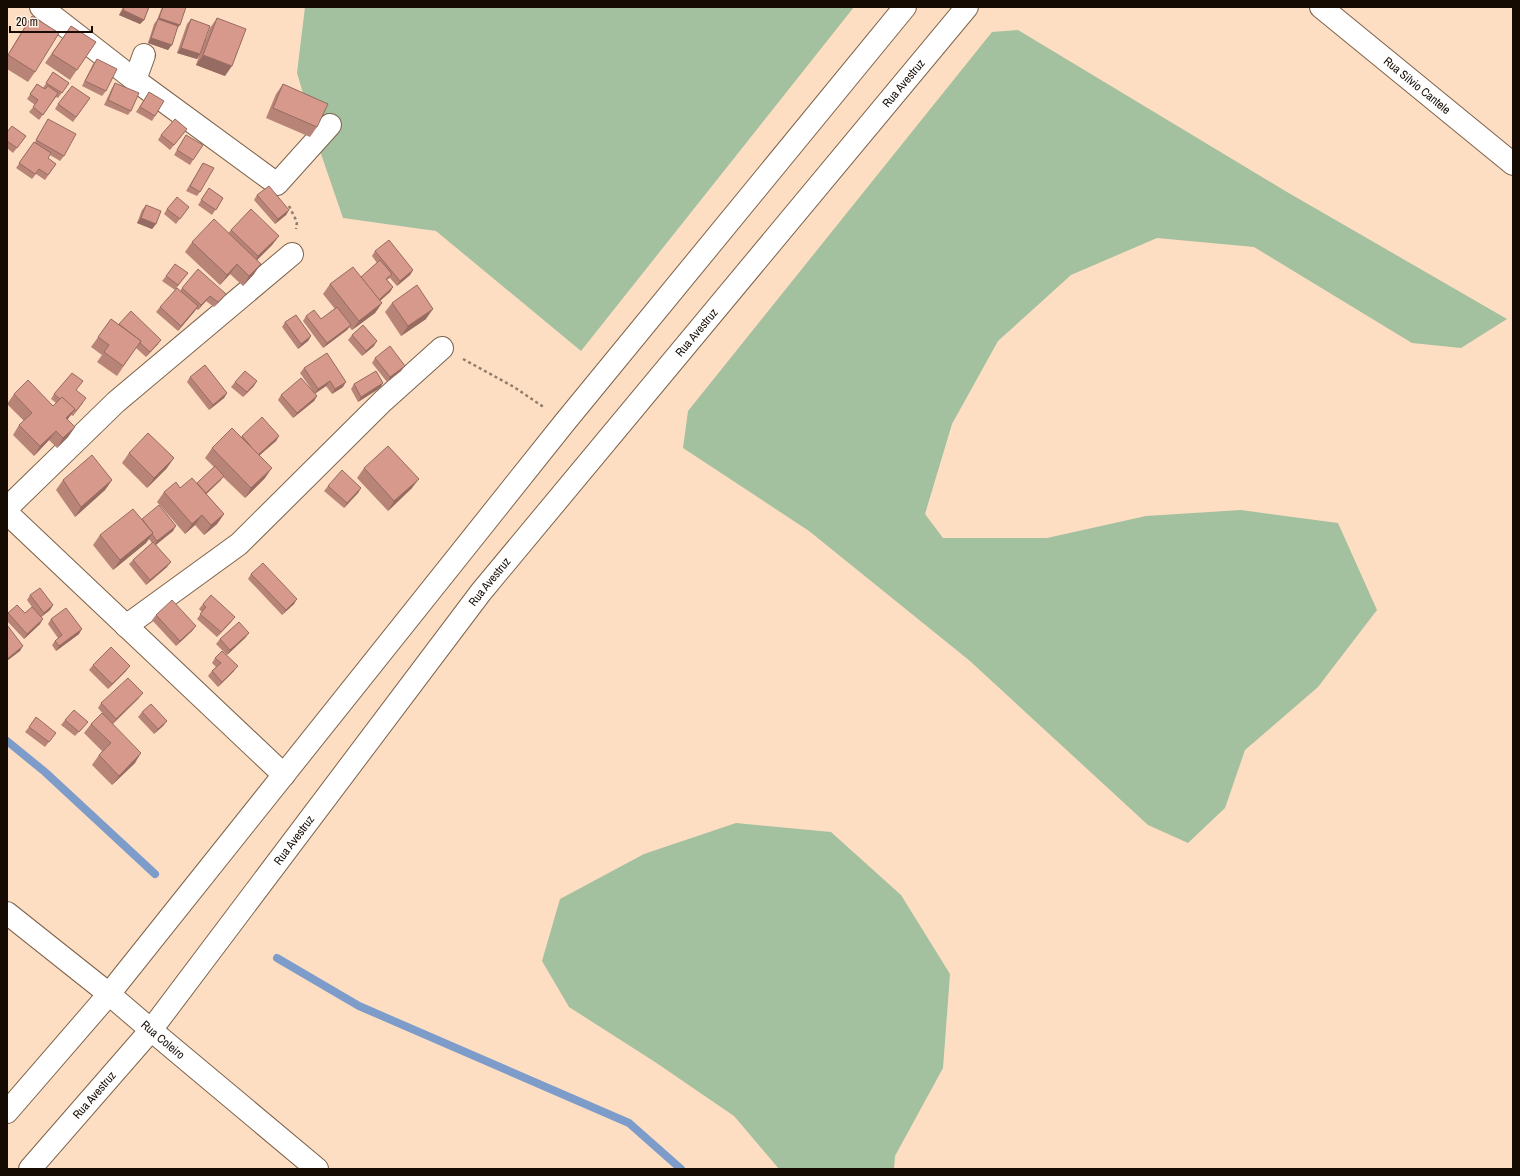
<svg xmlns="http://www.w3.org/2000/svg" width="1520" height="1176" font-family="'Archivo Narrow',sans-serif">
<style>
.green{fill:#a3c09f}
.lines{fill:none;stroke-linecap:round;stroke-linejoin:round}
.stream{stroke:#7d9cca;stroke-width:8}
.minor-casing{stroke:#7d634b;stroke-width:24}
.major-casing{stroke:#7d634b;stroke-width:24}
.path{stroke:#927d6b;stroke-width:2.5;stroke-dasharray:3 3;stroke-linecap:butt}
.minor{stroke:#fff;stroke-width:22}
.major{stroke:#fff;stroke-width:22}
.wall{fill:#b88478}
.shaded-wall{fill:#966b61}
.building{fill:#d6998b;stroke:#966b61}
.labels{text-anchor:middle;stroke-width:3;stroke-linejoin:round;paint-order:stroke}
.street-label{font-size:12px;fill:#150b03;stroke:#fcefe4}
</style>
<rect width="100%" height="100%" fill="#fddec3"/>
<g class="green">
<path d="M305,7H854L581,351L436,231L343,218L321,154L297,73Z"/>
<path d="M1018,30L1287,192L1507,319L1461,348L1412,343L1254,247L1157,238L1071,275L998,341L952,424L925,514L943,538H1047L1146,516L1241,510L1338,523L1377,610L1318,687L1245,750L1225,808L1188,843L1148,825L970,661L809,531L683,448L688,411L992,32Z"/>
<path d="M736,823L831,832L901,895L950,974L943,1068L895,1156L894,1169H779L734,1116L655,1062L569,1007L542,961L560,899L644,854Z"/>
</g>
<g class="lines">
<g class="stream">
<path d="M7,741L45,772L155,874"/>
<path d="M277,958L359,1006L629,1123L681,1169"/>
</g>
<g class="minor-casing">
<g id="minor">
<path d="M41,7L135,80L277,184L330,125"/>
<path id="s1" d="M1321,7L1513,164"/>
<path d="M135,80L144,55"/>
<path d="M7,508L116,402L292,254"/>
<path d="M7,513L284,775"/>
<path d="M126,626L239,544L383,401L442,348"/>
<path id="s2" d="M7,913L109,994L151,1030L317,1169"/>
</g>
</g>
<g class="major-casing">
<g id="major">
<path d="M7,1112L109,994L565,422L905,7"/>
<path id="s3" d="M30,1169L151,1030L481,592L967,7"/>
</g>
</g>
<g class="path">
<path d="M289,206L297,222L296,229"/>
<path d="M463,359L514,387L545,408"/>
</g>
<use href="#minor" class="minor"/>
<use href="#major" class="major"/>
</g>
<g class="wall">
<path d="M123,7H149L144,20L140,24L119,15Z"/>
<path d="M162,7H185L177,29L168,50L148,43L154,24L157,20Z"/>
<path d="M32,16L35,72L28,82L7,69V56L25,26Z"/>
<path d="M217,18L225,76L196,65L199,56L197,59L177,53L187,24L191,19L206,39L210,28Z"/>
<path d="M71,26L96,42L70,80L45,63Z"/>
<path d="M97,59L106,91L102,96L82,86L93,64Z"/>
<path d="M53,72L69,83L58,98L56,97L39,120L29,112L35,105L27,99L37,84L43,88Z"/>
<path d="M115,83L131,111L128,115L104,105L112,88Z"/>
<path d="M283,84L317,127L310,137L266,118L276,94Z"/>
<path d="M149,92L155,116L152,121L136,112Z"/>
<path d="M90,98L73,122L55,109L58,104Z"/>
<path d="M48,119L64,156L60,161L50,155L48,158L56,164L45,180L36,174L32,179L16,168L34,142H35Z"/>
<path d="M187,129L170,150L158,140L161,135Z"/>
<path d="M7,132L26,136L13,153L7,148Z"/>
<path d="M186,135L193,160L190,165L174,155Z"/>
<path d="M203,163L200,192L197,196L186,191Z"/>
<path d="M209,188L223,198L212,215L198,205Z"/>
<path d="M257,195L289,210L286,215L275,224L254,200Z"/>
<path d="M146,205L156,224L152,229L137,223L142,210Z"/>
<path d="M189,207L176,224L164,214L167,209Z"/>
<path d="M231,230L279,236L272,245L257,260L254,274L243,286L230,274L220,285L185,252L192,242L228,233Z"/>
<path d="M375,251L413,270L410,275L397,286L390,278L387,280L393,287L390,292L380,301L382,303L375,313L352,330L349,327L347,330L323,348L303,321L306,316L321,319L335,309L323,294L330,284L361,277L377,263L372,256Z"/>
<path d="M188,273L175,290L162,281L166,276Z"/>
<path d="M182,288L226,294L222,299L214,307L206,301L198,310L196,309L178,331L156,312L160,307L180,291Z"/>
<path d="M392,303L426,319L401,336L385,312Z"/>
<path d="M131,311L158,344L146,357L136,348L117,376L97,362L102,355L91,347L111,319L119,325Z"/>
<path d="M285,322L311,336L308,341L298,349L282,327Z"/>
<path d="M352,335L374,346L362,356L348,340Z"/>
<path d="M375,358L401,371L387,382L372,363Z"/>
<path d="M304,368L343,387L332,394L326,386L315,394L317,396L314,401L293,418L278,400L281,395L312,390L300,373Z"/>
<path d="M190,377L227,393L224,398L209,410L187,382Z"/>
<path d="M235,382L254,386L243,397L231,387Z"/>
<path d="M383,383L380,388L358,402L351,389L354,384Z"/>
<path d="M76,390L83,403L73,416L71,415L67,419L75,427L68,437L57,448L49,440L34,456L13,435L19,425L24,421L7,404L14,394L53,406L56,403L51,399L54,394Z"/>
<path d="M242,436H279L276,441L259,456L265,478L245,498L223,477L220,481L206,494L224,514L217,524L204,535L195,525L185,534L157,502L164,492L197,483L214,467L205,458L212,448L241,437Z"/>
<path d="M129,453L167,468L147,488L122,463Z"/>
<path d="M364,468L412,488L388,511L357,478Z"/>
<path d="M63,480H112L105,490L75,517L56,490Z"/>
<path d="M328,486L361,488L358,493L344,508L324,491Z"/>
<path d="M142,519L173,531L156,545L167,567L146,585L129,564L133,560L152,543L149,539L146,543L113,570L93,545L100,535Z"/>
<path d="M251,574L294,604L282,615L248,579Z"/>
<path d="M30,595L53,605L50,610L41,617L40,624L24,639L7,621V614L8,613H25L32,607L27,600Z"/>
<path d="M203,604L231,622L217,637L197,619L202,612L199,609Z"/>
<path d="M156,615L196,626L192,631L176,646L152,620Z"/>
<path d="M51,619L79,634L56,651L52,645L55,641L58,638L48,624Z"/>
<path d="M249,633L245,638L227,655L216,644L220,639Z"/>
<path d="M215,658L234,671L218,687L208,676L212,671L216,667L212,663Z"/>
<path d="M93,665L126,671L108,689L89,670Z"/>
<path d="M139,698L113,724L135,763L112,785L92,765L99,755L102,751L84,733L91,724L105,716L98,708L101,703Z"/>
<path d="M142,712L167,721L163,726L154,734L138,717Z"/>
<path d="M65,720L88,722L75,736L61,725Z"/>
<path d="M29,727L52,738L45,747L25,732Z"/>
</g>
<g class="shaded-wall">
<path d="M123,10L144,20L140,24L119,15Z"/>
<path d="M159,18L180,25L176,30L156,23Z"/>
<path d="M151,38L172,45L168,50L148,43Z"/>
<path d="M181,48L200,54L197,59L177,53Z"/>
<path d="M203,55L232,66L225,76L196,65Z"/>
<path d="M289,210L286,215L275,224L278,219Z"/>
<path d="M141,218L156,224L152,229L137,223Z"/>
<path d="M279,236L272,245L251,266L258,256Z"/>
<path d="M237,264L230,274L220,285L227,275Z"/>
<path d="M261,264L254,274L243,286L249,276Z"/>
<path d="M413,270L410,275L397,286L400,281Z"/>
<path d="M393,287L390,292L374,306L377,301Z"/>
<path d="M226,294L222,299L214,307L218,302Z"/>
<path d="M210,296L206,301L198,310L201,305Z"/>
<path d="M382,303L375,313L352,330L359,321Z"/>
<path d="M198,306L195,311L178,331L181,326Z"/>
<path d="M433,309L426,319L401,336L408,326Z"/>
<path d="M351,325L347,330L323,348L327,343Z"/>
<path d="M311,336L308,341L298,349L301,344Z"/>
<path d="M161,340L158,344L146,357L150,352Z"/>
<path d="M377,341L374,346L362,356L366,351Z"/>
<path d="M405,366L401,371L387,382L390,377Z"/>
<path d="M257,381L254,386L243,397L247,392Z"/>
<path d="M330,381L326,386L314,394L318,389Z"/>
<path d="M346,382L343,387L332,394L335,389Z"/>
<path d="M383,383L380,388L358,402L361,397Z"/>
<path d="M227,393L224,398L209,410L213,405Z"/>
<path d="M317,396L314,401L293,418L297,413Z"/>
<path d="M75,409L68,419L59,428L66,418Z"/>
<path d="M75,427L68,437L57,448L63,438Z"/>
<path d="M56,431L49,440L34,456L40,446Z"/>
<path d="M279,436L276,441L255,459L258,455Z"/>
<path d="M174,458L167,468L147,488L154,478Z"/>
<path d="M272,468L265,478L245,498L251,488Z"/>
<path d="M224,476L220,481L200,500L203,495Z"/>
<path d="M419,479L412,488L388,511L394,501Z"/>
<path d="M112,480L105,490L75,517L81,507Z"/>
<path d="M361,488L358,493L344,508L347,503Z"/>
<path d="M224,514L217,524L204,535L211,525Z"/>
<path d="M202,515L195,525L185,534L192,524Z"/>
<path d="M176,526L173,531L154,546L157,541Z"/>
<path d="M153,533L146,543L113,570L120,560Z"/>
<path d="M171,562L167,567L146,585L150,580Z"/>
<path d="M297,599L294,604L282,615L286,610Z"/>
<path d="M53,605L50,610L40,618L44,613Z"/>
<path d="M235,617L231,622L217,637L221,632Z"/>
<path d="M43,619L40,624L24,639L27,634Z"/>
<path d="M196,626L192,631L176,646L180,641Z"/>
<path d="M82,629L79,634L56,651L59,646Z"/>
<path d="M249,633L245,638L227,655L230,650Z"/>
<path d="M23,646L20,651L7,661V659Z"/>
<path d="M130,666L126,671L108,689L112,684Z"/>
<path d="M238,666L234,671L218,687L222,682Z"/>
<path d="M143,693L139,698L112,724L116,719Z"/>
<path d="M167,721L163,726L154,734L158,729Z"/>
<path d="M141,753L135,763L112,785L119,776Z"/>
</g>
<g class="building">
<path d="M124,7H149L144,20L123,10Z"/>
<path d="M163,7H186L180,25L159,18Z"/>
<path d="M32,16L59,33L35,72L8,55Z"/>
<path d="M217,18L246,29L232,66L203,55Z"/>
<path d="M158,19L178,26L172,45L151,38Z"/>
<path d="M191,19L210,26L200,54L181,48Z"/>
<path d="M71,26L96,42L77,70L52,54Z"/>
<path d="M97,59L117,69L106,91L85,81Z"/>
<path d="M53,72L69,83L62,93L46,83Z"/>
<path d="M115,83L139,93L131,111L108,100Z"/>
<path d="M37,84L45,89L48,86L58,93L43,115L33,107L38,100L30,94Z"/>
<path d="M283,84L328,104L317,127L273,108Z"/>
<path d="M72,86L90,98L76,117L58,104Z"/>
<path d="M149,92L164,101L155,116L140,107Z"/>
<path d="M48,119L76,134L64,156L36,140Z"/>
<path d="M175,119L187,129L174,145L161,135Z"/>
<path d="M12,126L26,136L17,148L7,141V132Z"/>
<path d="M186,135L203,145L193,160L177,150Z"/>
<path d="M34,142L51,153L48,158L56,164L48,175L39,169L35,174L19,163Z"/>
<path d="M203,163L214,168L200,192L190,186Z"/>
<path d="M269,186L289,210L278,219L257,195Z"/>
<path d="M209,188L223,198L216,210L201,200Z"/>
<path d="M177,197L189,207L180,219L167,209Z"/>
<path d="M146,205L161,211L156,224L141,218Z"/>
<path d="M251,209L279,236L258,256L231,230Z"/>
<path d="M214,219L261,264L249,276L237,264L227,275L192,242Z"/>
<path d="M389,240L413,270L400,281L375,251Z"/>
<path d="M380,260L392,274L386,279L393,287L379,300L361,277Z"/>
<path d="M175,264L188,273L178,285L166,276Z"/>
<path d="M353,267L382,303L359,321L330,284Z"/>
<path d="M198,269L226,294L218,302L210,296L201,305L182,288Z"/>
<path d="M417,285L433,309L408,326L392,303Z"/>
<path d="M177,288L198,306L181,326L160,307Z"/>
<path d="M337,307L351,325L327,343L306,316L314,310L321,319Z"/>
<path d="M131,311L161,340L150,352L140,343L141,341L124,328L119,324Z"/>
<path d="M296,315L311,336L301,344L285,322Z"/>
<path d="M111,319L141,341L123,366L104,352L109,345L98,337Z"/>
<path d="M363,325L377,341L366,351L352,335Z"/>
<path d="M390,346L405,366L390,377L375,358Z"/>
<path d="M327,353L346,382L335,389L330,381L318,389L304,368Z"/>
<path d="M205,365L227,393L213,405L190,377Z"/>
<path d="M245,371L257,381L247,392L235,382Z"/>
<path d="M376,371L383,383L361,397L354,384Z"/>
<path d="M72,373L83,381L76,390L86,398L76,411L62,397L60,399L54,394Z"/>
<path d="M301,378L317,396L297,413L281,395Z"/>
<path d="M28,380L53,406L62,397L75,409L66,418L75,427L63,438L56,431L40,446L19,425L32,413L14,394Z"/>
<path d="M262,417L279,436L258,455L242,436Z"/>
<path d="M232,428L272,468L251,488L212,448Z"/>
<path d="M148,433L174,458L154,478L129,453Z"/>
<path d="M388,446L419,479L394,501L364,468Z"/>
<path d="M92,455L112,480L81,507L63,480Z"/>
<path d="M215,466L224,476L206,493L197,483Z"/>
<path d="M342,470L361,488L347,503L328,486Z"/>
<path d="M192,478L224,514L211,525L202,515L192,524L164,492L176,482L180,488Z"/>
<path d="M159,505L176,526L157,541L152,534L153,533L142,519Z"/>
<path d="M133,509L153,533L120,560L100,535Z"/>
<path d="M153,542L171,562L150,580L133,560Z"/>
<path d="M263,563L297,599L286,610L251,574Z"/>
<path d="M40,588L53,605L44,613L30,595Z"/>
<path d="M211,595L235,617L221,632L200,614L206,607L203,604Z"/>
<path d="M172,600L196,626L180,641L156,615Z"/>
<path d="M17,605L25,613L32,607L43,619L27,634L8,613Z"/>
<path d="M66,608L82,629L59,646L55,641L62,635L51,619Z"/>
<path d="M239,622L249,633L230,650L220,639Z"/>
<path d="M7,625L23,646L7,659Z"/>
<path d="M111,647L130,666L112,684L93,665Z"/>
<path d="M222,651L238,666L222,682L212,671L221,663L215,658Z"/>
<path d="M128,678L143,693L116,719L101,703Z"/>
<path d="M151,704L167,721L158,729L142,712Z"/>
<path d="M74,710L88,722L79,732L65,720Z"/>
<path d="M102,713L141,753L119,776L99,755L111,743L91,724Z"/>
<path d="M36,717L56,733L49,742L29,727Z"/>
</g>
<g class="labels">
<g class="street-label">
<text dy="4" stroke="none"><textPath href="#s3" startOffset="1394">Rua Avestruz</textPath></text>
<text dy="4" stroke="none"><textPath href="#s1" startOffset="124">Rua Silvio Cantele</textPath></text>
<text dy="4" stroke="none"><textPath href="#s3" startOffset="1070">Rua Avestruz</textPath></text>
<text dy="4" stroke="none"><textPath href="#s3" startOffset="746">Rua Avestruz</textPath></text>
<text dy="4" stroke="none"><textPath href="#s3" startOffset="422">Rua Avestruz</textPath></text>
<text dy="4" stroke="none"><textPath href="#s2" startOffset="201">Rua Coleiro</textPath></text>
<text dy="4" stroke="none"><textPath href="#s3" startOffset="98">Rua Avestruz</textPath></text>
</g>
</g>
<rect width="1520" height="1176" fill="none" stroke="#150b03" stroke-width="16"/>
<path d="M10 26v6h82v-6" fill="none" stroke="#150b03" stroke-width="2"/>
<text x="16" y="26" font-size="12" fill="#150b03" stroke="#fcefe4" stroke-width="3" paint-order="stroke">20 m</text>
</svg>
